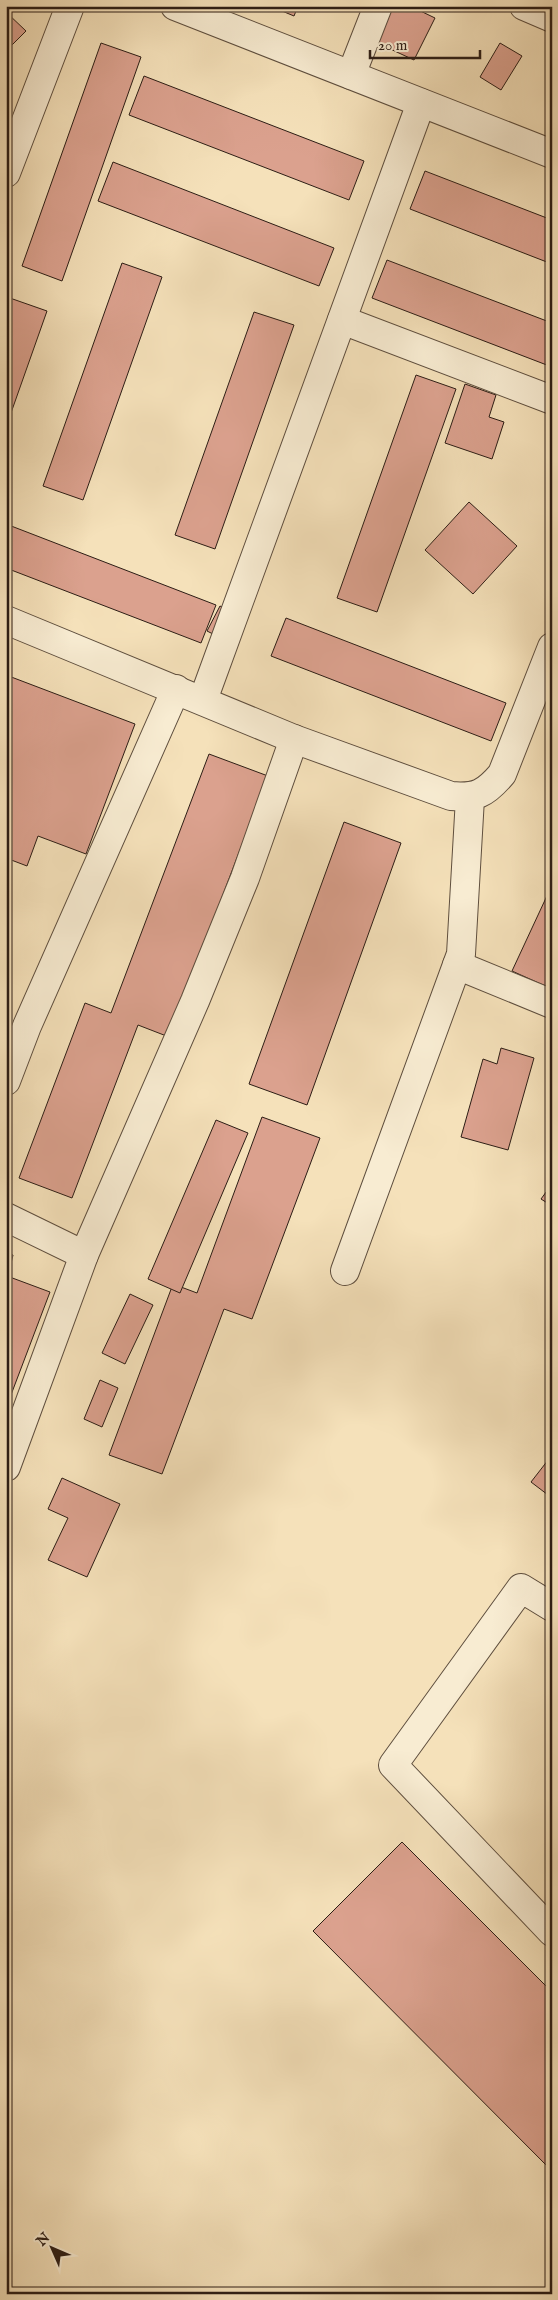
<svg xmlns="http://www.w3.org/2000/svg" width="558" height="2300" font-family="'IM FELL English',serif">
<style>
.building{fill:#dba18e;stroke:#2c1d15}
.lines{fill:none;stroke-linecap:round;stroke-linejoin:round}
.minor-casing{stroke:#5e4e3e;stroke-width:30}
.minor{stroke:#f8ecd2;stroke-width:28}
</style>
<rect width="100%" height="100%" fill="#f5e1ba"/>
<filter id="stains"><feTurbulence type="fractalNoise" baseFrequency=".004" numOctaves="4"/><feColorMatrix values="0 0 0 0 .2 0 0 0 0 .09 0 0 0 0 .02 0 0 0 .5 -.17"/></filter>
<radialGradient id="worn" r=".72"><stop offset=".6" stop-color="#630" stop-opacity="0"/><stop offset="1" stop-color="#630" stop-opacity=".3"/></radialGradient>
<g class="building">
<path d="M270,6H298L294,16Z"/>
<path d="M389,6H410L435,18L414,60L373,41Z"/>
<path d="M6,12L26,31L6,51Z"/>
<path d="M101,43L141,57L62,281L22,266Z"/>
<path d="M500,43L522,56L501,90L480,77Z"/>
<path d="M144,76L364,161L349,200L129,115Z"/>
<path d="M113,162L334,248L319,286L98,201Z"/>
<path d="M425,171L552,220V264L410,209Z"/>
<path d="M387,260L552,323V367L372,298Z"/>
<path d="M122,263L162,277L83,500L43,486Z"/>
<path d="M7,297L47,311L6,427V300Z"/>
<path d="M254,312L294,325L215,549L175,535Z"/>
<path d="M416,375L456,389L377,612L337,598Z"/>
<path d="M465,384L496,395L489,417L504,422L492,459L445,443Z"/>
<path d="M469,502L517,546L473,594L425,550Z"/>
<path d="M6,524L216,605L201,643L6,568Z"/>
<path d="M220,606L228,610L215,635L207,631Z"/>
<path d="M286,618L506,703L491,741L271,656Z"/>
<path d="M6,675L135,724L86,854L38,836L27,866L6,858Z"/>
<path d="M209,754L268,776L169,1037L138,1025L72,1198L19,1178L85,1003L111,1013Z"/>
<path d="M344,822L401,843L307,1105L249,1084Z"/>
<path d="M552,885V989L512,971Z"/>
<path d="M6,956L11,958L6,969Z"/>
<path d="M501,1048L534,1058L508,1150L461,1137L483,1059L497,1064Z"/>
<path d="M262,1117L320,1138L252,1319L224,1309L162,1474L109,1455L173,1284L197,1293Z"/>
<path d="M216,1120L248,1133L180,1293L148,1279Z"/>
<path d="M552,1184V1206L541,1199Z"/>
<path d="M6,1253L13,1255L6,1284Z"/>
<path d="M7,1276L50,1292L6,1408V1279Z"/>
<path d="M130,1294L153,1305L125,1364L102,1353Z"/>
<path d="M100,1380L118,1388L102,1427L84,1419Z"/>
<path d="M552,1455V1498L531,1482Z"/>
<path d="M62,1478L120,1504L87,1577L48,1560L68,1518L48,1509Z"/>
<path d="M402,1842L552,1992V2171L313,1931Z"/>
</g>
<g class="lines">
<g class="minor-casing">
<g id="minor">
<path d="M175,6L552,154"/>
<path d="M524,6L552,18"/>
<path d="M351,75L378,6"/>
<path d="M6,173L70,6"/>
<path d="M342,320L552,400"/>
<path d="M6,620L294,739L451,796C476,798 485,794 502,774L552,647"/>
<path d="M203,700L421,103"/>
<path d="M457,965L552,1004"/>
<path d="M6,1081L27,1026L176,689"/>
<path d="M6,1217L84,1255"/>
<path d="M345,1271L461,954L470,798"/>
<path d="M6,1467L84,1255L195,1001L245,878L294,739"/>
<path d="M552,1607L521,1588L393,1765L552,1932"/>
</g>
</g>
<use href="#minor" class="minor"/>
</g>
<rect width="558" height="2300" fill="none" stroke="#f5e1ba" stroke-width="25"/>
<rect x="8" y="8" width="543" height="2285" fill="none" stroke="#2c1d15" stroke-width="2.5"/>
<rect x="12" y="12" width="533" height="2275" fill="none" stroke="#2c1d15"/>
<g transform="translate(52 2248) rotate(315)" stroke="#f8ecd2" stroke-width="4" paint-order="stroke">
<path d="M0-4L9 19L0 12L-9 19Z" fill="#2c1d15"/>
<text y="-8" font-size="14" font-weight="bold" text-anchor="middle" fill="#2c1d15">N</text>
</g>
<path d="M370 50v8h110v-8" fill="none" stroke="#2c1d15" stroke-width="2.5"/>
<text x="378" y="50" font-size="15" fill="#2c1d15" stroke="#f8ecd2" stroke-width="4" paint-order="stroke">20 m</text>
<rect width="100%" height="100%" filter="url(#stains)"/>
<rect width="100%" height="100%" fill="url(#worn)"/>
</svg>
